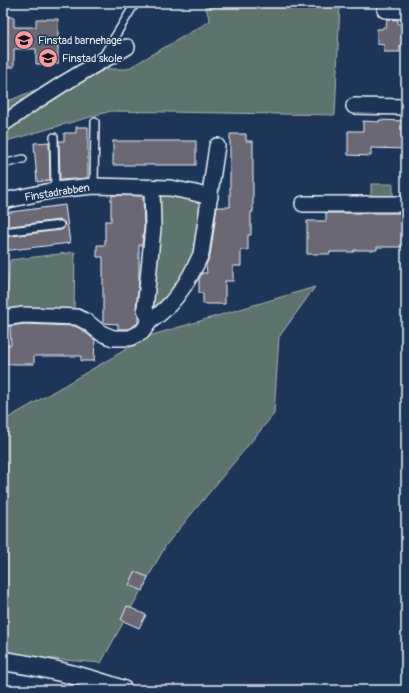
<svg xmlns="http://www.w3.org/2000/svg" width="409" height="693" font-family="Pangolin,sans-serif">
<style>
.green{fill:#5e736e;stroke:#a3b2b3}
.building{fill:#6a6874;stroke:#e8f1f8}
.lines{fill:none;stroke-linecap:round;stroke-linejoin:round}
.service-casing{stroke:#e8f1f8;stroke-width:10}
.minor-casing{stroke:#e8f1f8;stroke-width:18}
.tertiary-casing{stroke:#e8f1f8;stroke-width:21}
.service{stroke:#1d3557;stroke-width:7}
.minor{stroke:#1d3557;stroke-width:15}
.tertiary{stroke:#1d3557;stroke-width:18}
.labels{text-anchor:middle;stroke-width:3;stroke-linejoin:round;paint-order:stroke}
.poi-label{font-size:11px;fill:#e8f1f8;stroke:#1d3557;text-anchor:start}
.street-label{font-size:11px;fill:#e8f1f8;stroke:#1d3557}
</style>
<rect width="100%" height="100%" fill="#1d3557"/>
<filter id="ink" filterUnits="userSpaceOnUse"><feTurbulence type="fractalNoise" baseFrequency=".025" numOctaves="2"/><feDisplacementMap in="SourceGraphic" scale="8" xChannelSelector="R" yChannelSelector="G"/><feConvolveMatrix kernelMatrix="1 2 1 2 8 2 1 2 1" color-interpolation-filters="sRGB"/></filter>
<g filter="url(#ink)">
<g class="green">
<path d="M204,3H340L335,115L111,111L3,142V103L87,69H127L210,21Z"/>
<rect x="371" y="184" width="22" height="12"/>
<path d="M157,192L206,200L197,251L173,290L151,309Z"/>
<path d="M75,252L74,311H6L10,260Z"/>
<path d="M315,287L279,337L274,414L166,545L101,663L3,655V421L149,336Z"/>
</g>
<g class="building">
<path d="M3,17H14V27H36V19H58V64H36V49H14V67H3Z"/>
<path d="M387,19L398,20V24L406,25V45H400V52H384V45L377,44V29H382L383,27H386Z"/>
<path d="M379,120L406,121V149L371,148V156L348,155V131H363V121L379,122Z"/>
<path d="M76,127H88V178L60,180L59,141H64V133H76Z"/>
<path d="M230,134H246V141H253V212H251V235H248V250H241V266H233V281H225V304H203V293H199V279L202,273H207L206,265L210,256L217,207H230Z"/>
<rect x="113" y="141" width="83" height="24"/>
<path d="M49,142L50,180L37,182L34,143Z"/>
<path d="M112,195L143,196L144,228L142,245H139V283L136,308L138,316V323L128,329H118V324L103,323V257H97V245H105V221H111V198H112Z"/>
<path d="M65,205L70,243L3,251V237L61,230L63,229L65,225L64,222L59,220L3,227V213Z"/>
<path d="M326,213H406V247H377V250H354V252H330V254H307V221H326Z"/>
<path d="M24,324L75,326L82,330L95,340L94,361H81V356H34V364H3V345H11L10,326Z"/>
<path d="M135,572L148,577L143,591L129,585Z"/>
<path d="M127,606L146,615L139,628L121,620Z"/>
</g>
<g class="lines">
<g class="service-casing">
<g id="service">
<path d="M103,56L133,7L137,3"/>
<path d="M54,137L55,190"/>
<path d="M3,164L23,159"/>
<path d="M94,186L95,122"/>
<path d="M3,232L60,225"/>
</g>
</g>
<g class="minor-casing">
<g id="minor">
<path d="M385,10L406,11"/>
<path d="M354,106L406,107"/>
<path d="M3,124C43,95 84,70 127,47"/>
<path d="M3,201L55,190L94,186L170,188L191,192L210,197"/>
<path d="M303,204H406"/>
<path d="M3,318L24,315L77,317L87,322L101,333L113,338H130L142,332L150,321L145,309L153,228L152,188"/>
<path d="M150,321C174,306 190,279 201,254L217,146"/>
</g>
</g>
<g class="tertiary-casing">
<path id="tertiary" d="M3,661C44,667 84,676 123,690"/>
</g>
<use href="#service" class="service"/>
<use href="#minor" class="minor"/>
<use href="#tertiary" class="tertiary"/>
</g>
</g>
<defs>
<g id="school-disc" transform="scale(1)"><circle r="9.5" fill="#ff9aa2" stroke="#1d3557"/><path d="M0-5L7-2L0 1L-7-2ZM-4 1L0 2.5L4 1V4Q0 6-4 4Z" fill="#111"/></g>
</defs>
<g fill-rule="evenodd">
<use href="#school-disc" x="24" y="40"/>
<use href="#school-disc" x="48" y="58"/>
</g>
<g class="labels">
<g class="poi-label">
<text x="38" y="44">Finstad barnehage</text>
<text x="62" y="62">Finstad skole</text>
</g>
<g class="street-label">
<text transform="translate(57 192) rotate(-9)" y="4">Finstadrabben</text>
</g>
</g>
<rect width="409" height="693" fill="none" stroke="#1d3557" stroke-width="16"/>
<rect x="8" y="8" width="393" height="677" fill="none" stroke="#e8f1f8" stroke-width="1.5" filter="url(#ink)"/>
</svg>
